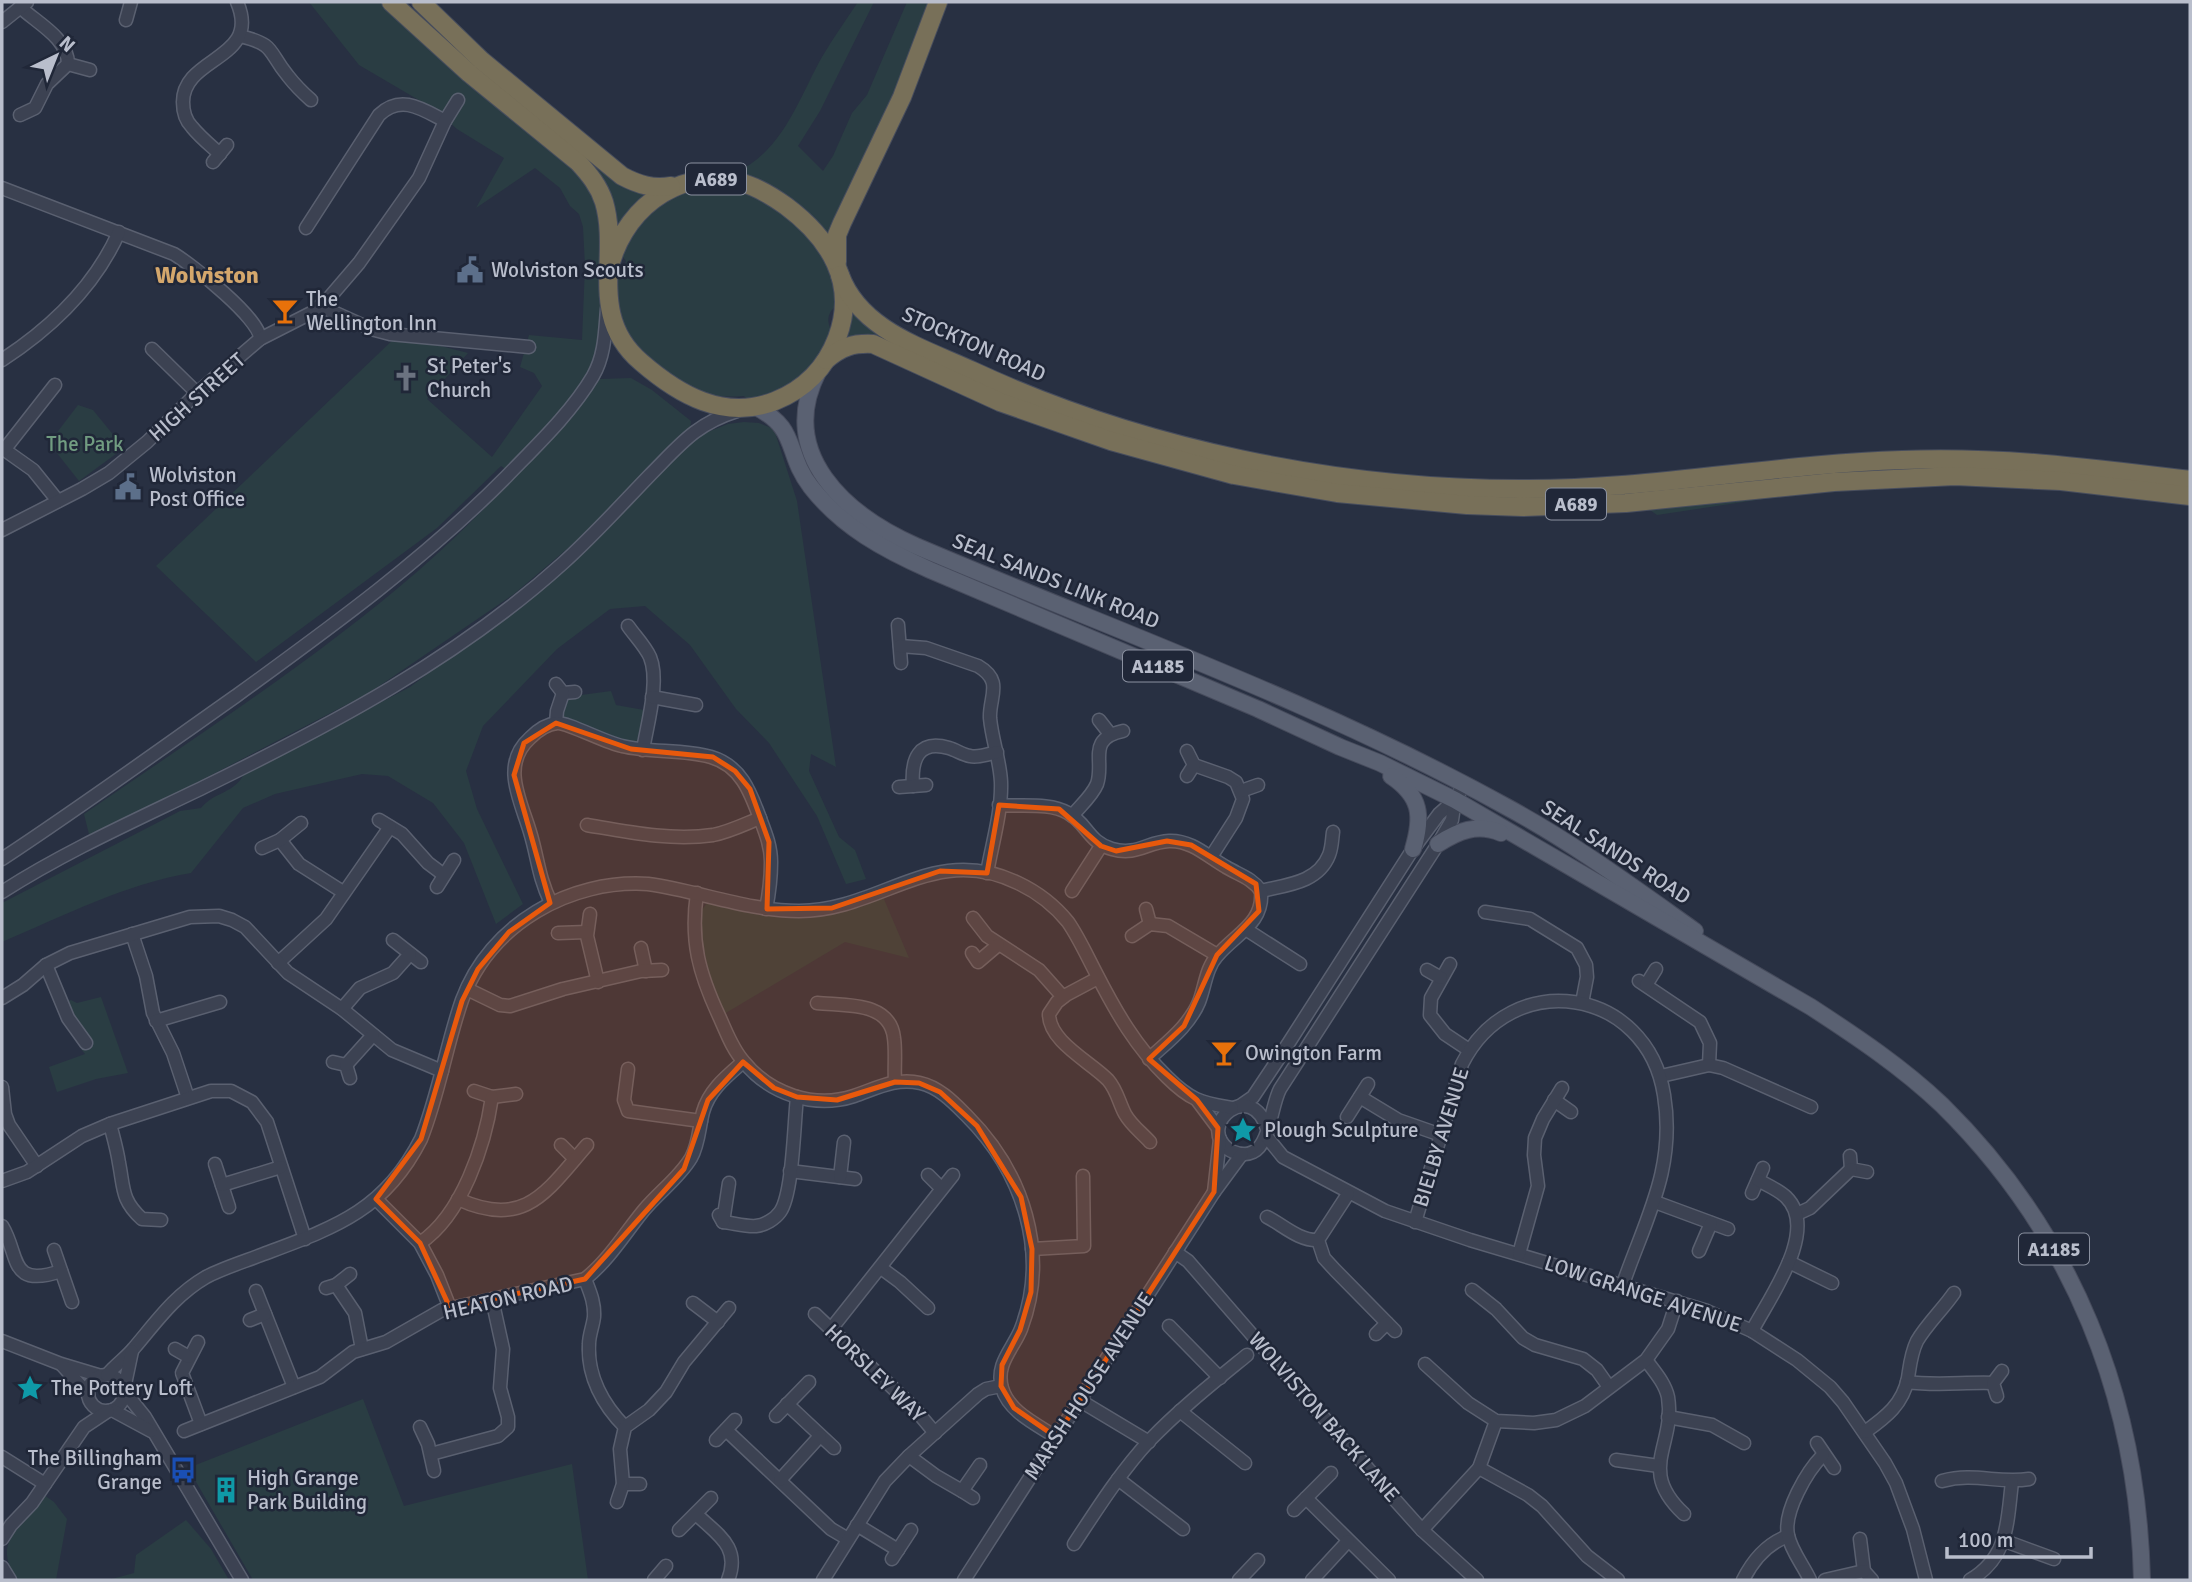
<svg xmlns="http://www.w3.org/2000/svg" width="2192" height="1582" font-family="Signika,sans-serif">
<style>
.green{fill:#2a3d43}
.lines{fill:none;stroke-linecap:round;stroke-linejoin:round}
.minor-casing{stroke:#5a6070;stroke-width:15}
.major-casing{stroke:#464b5c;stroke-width:18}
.highway-casing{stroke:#474d5d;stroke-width:20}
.minor{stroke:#3c4252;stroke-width:12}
.major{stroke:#5a6172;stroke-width:16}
.highway{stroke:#787059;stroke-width:18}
.marked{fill:#e8590c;fill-opacity:0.2;stroke:#e8590c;stroke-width:5;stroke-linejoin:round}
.labels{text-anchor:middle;stroke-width:5;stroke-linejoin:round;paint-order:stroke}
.shield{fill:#202738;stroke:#8b91a0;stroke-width:2}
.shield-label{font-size:19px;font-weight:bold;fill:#b9becc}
.poi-label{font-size:21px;fill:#b9becc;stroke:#202738;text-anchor:start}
.street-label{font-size:21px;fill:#b9becc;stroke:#202738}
.park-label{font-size:21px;fill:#719c81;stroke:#202738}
.quarter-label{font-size:24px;font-weight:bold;fill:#d4a76c;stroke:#202738}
</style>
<rect width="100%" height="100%" fill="#283042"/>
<g class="green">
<path d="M309,2H382L442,60L577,171L591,188L601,227L603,306L596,354L587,378L547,427L507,470L501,466L437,528L256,662L156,566L398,335L468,353L427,399L492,457L542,386L534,373L520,367L529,335L582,340L585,266L583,227L579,214L570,206L560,188L535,168L476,208L504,158L457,129L434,109L359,65Z"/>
<path d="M858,2H874L820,111L798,146L823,171L833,156L852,113L867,95L907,2H932L882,125L829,237L735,173C783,151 798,100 822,57C833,38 846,20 858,2Z"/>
<path d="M481,69L649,193L614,235L604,187L477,73Z"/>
<path d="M734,188C763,200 800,221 819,247C831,263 836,286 837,305C828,312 826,320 831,330C813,375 794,386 749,401L744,396C732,397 717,397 706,394C674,384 628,349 619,315C616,304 617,289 616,277L623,270L626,261L621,255C623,244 631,236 638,227C666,191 690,189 734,188Z"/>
<path d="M851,308L1103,433L845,339Z"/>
<path d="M631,378L652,390L691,421L690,429L607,515L514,594L369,693L98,834H89L84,814C197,736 314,661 418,571C484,513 545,447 600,379Z"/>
<path d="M78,405L93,410L124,448L79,481L49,443Z"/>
<path d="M744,422L759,423L774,429L797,501L836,767L811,754L809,771L839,837L855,850L866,879L846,884L817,816L769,743L736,709L690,645L645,606L610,609L557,649L483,726L466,771L477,809L523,904L496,924L464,843L433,803L388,776L362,774L275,794L243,808L191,873C125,884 63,916 2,942V903L180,811L201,808C214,792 235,793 244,774L410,687L521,604L602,535L695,437L728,424Z"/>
<path d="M1817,491L1657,515L1650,510L1652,507Z"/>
<path d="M611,691L616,705L644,710L640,742L634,745L563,719L561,714L566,697Z"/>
<path d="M883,897L909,958L845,942L724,1014L710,979L702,939L701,911L708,902C753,914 801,922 847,911C859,908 871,902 883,897Z"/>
<path d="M101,997L128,1073L96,1079L57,1092L49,1067L85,1054L81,1049L88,1044L64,1002L71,1000L77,1003Z"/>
<path d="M363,1399L404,1506L572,1464L588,1580H253L188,1468Z"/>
<path d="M44,1495L54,1502L67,1519L56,1580H16C0,1550 6,1541 27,1518C33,1511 38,1503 44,1495Z"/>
<path d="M186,1520L211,1549L229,1580H108L134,1573L136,1555Z"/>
</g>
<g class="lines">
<g class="minor-casing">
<g id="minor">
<path d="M20,7C37,23 68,38 68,64"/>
<path d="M126,20L131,2"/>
<path d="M2,22L27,2"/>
<path d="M240,36C277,45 267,51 288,76C295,85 303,93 311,100"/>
<path d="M20,115L35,108L47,84L68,64L90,70"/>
<path d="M220,154C210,145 200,137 192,127C186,121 183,111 183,102C183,56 262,60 237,2"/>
<path d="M213,162L227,145"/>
<path d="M2,188L174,254C192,265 261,319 260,339"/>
<path d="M306,228L379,115C401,94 422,109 445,121"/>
<path d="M320,306L371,329L390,334L529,347"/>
<path d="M152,349L197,393"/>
<path d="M2,360C51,328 95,286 119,232"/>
<path d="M2,448L33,470L58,501"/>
<path d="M4,450L55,385"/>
<path d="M2,530L82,489L109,473L147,442L197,393L260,339L313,312L329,298L359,263L419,178L445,121L458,100"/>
<path d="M898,625L901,663"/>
<path d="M628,626C635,636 645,646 650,657C660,681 647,725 643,750"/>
<path d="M900,646L926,648L978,666C1004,681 989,697 990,718C992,740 1000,760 1001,782C1002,812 992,844 987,873"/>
<path d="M556,684L563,693L575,692"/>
<path d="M652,697L696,705"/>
<path d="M1099,720L1110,734"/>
<path d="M556,723L557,711L563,693"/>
<path d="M1194,765L1228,777L1236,782L1243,799L1236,818L1211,857"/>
<path d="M1187,776L1194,765L1187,751"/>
<path d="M913,786C911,760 918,739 949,748C956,750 963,755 970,756C978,758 989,754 997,752"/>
<path d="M899,787L926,785"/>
<path d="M1241,791L1258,785"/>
<path d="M999,805C1021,807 1049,802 1068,813C1087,823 1088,842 1112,849C1137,856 1147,842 1169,841C1192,840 1208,857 1226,867C1239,875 1252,878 1261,891"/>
<path d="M1072,816C1080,806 1092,796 1097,784C1105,761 1086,739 1123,731"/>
<path d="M379,820L402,834L428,863L444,875"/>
<path d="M587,825C628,832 671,841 713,835C729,832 745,824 760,818"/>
<path d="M280,840L299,864L343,892"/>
<path d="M262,848L280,840L301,823"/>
<path d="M2,859C81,807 158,751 236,696C331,627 425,559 507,476C537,445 571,413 593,376C605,355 605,332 607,309"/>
<path d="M437,887L454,860"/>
<path d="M1072,891L1101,846"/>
<path d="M1261,891C1286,885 1318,883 1329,855C1332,848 1332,839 1333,832"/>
<path d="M2,892C66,851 136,820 204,787C331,725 458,658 563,563C593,536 621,505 649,476C679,446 695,424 737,411"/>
<path d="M697,893C690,941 699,973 719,1016C726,1031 732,1049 744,1062C770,1094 814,1109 854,1096C875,1089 896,1077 920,1083C939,1087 954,1103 967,1116C1023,1172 1050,1253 1021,1329C1013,1349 995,1364 1002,1388C1009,1412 1036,1424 1056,1437"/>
<path d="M551,903C538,876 538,858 530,832C521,801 500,765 530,738C537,731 547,724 557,723C567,722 606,743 622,746C651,753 683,749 711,757C742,766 751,794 761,821C766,834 771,847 771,862C771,878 769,894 766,909"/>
<path d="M1146,909L1150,924"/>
<path d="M1485,912L1530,919L1577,948L1586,965L1587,977L1582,1003"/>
<path d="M590,914L587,936L598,982"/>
<path d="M973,918L987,936L1039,970L1063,997"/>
<path d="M1247,930L1300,964"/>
<path d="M558,933L587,932"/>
<path d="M132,934L146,976L153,1013L173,1053L188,1098"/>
<path d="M1132,936L1150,924L1168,926L1217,955"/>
<path d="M393,940L421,962"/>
<path d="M641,948L646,971"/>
<path d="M972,953L978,962L998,945"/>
<path d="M278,963L326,919L390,827"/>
<path d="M1450,964L1431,998L1430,1015L1445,1034L1469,1050"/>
<path d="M46,965L68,1018L86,1043"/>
<path d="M1427,970L1441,978"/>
<path d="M1098,978L1066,995L1057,1002L1049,1014C1049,1042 1091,1062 1108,1080C1117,1090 1119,1103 1125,1114C1131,1125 1142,1133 1150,1142"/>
<path d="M1639,981L1700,1022L1710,1043L1709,1065"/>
<path d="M1646,985L1656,969"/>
<path d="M467,989L500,1005L510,1006L563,989L641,971L662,970"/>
<path d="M2,998L23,985L46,965L70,953L190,917L219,916L232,920L245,927L288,973L342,1009L392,1050L442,1071"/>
<path d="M817,1003C845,1006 890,1001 894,1038C896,1052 894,1068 895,1082"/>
<path d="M342,1009L360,988L393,973L410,954"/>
<path d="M156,1021L220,1002"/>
<path d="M1149,1059C1167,1042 1189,1026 1199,1002C1205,987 1206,968 1217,956C1235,934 1264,924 1261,891"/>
<path d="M333,1062L346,1065L350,1078"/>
<path d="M346,1065L373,1035"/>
<path d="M628,1069L624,1100L628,1111L701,1121"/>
<path d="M1661,1076L1709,1065L1723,1068L1811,1107"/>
<path d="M2,1087L5,1114L9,1125L37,1166"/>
<path d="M474,1091L492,1097L516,1094"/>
<path d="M1360,1097L1398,1120L1441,1135"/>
<path d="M1197,1100L1218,1128"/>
<path d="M1554,1100L1571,1112"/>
<path d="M1240,1106L1253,1097L1279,1058L1413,849L1439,814L1455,800"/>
<path d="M1347,1117L1368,1084"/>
<path d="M110,1124C113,1136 117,1149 119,1163C124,1188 121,1200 142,1219L161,1220"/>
<path d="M1267,1129C1252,1078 1196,1124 1228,1149C1235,1154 1245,1156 1253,1152C1270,1144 1271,1106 1280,1089L1438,844L1452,820L1455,800L1464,784"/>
<path d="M1266,1136L1283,1157L1385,1211L1470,1240L1707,1311L1752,1331L1797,1360L1830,1387L1843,1402L1885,1463L1896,1483L1913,1529L1926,1580"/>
<path d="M561,1145L575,1159"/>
<path d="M1850,1156L1851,1169L1867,1172"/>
<path d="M215,1164L229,1207"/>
<path d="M790,1171L855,1179"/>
<path d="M928,1175L941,1188"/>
<path d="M840,1177L844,1142"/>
<path d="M2,1181L27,1172L82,1136L110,1124L211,1091H231L252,1102L267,1122L305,1239"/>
<path d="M222,1185L281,1167"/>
<path d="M1214,1192L1220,1139"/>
<path d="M1752,1193L1763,1168"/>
<path d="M1348,1194L1318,1240L1324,1258L1335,1270L1395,1331"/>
<path d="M376,1199L420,1243L437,1275L450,1308"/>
<path d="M458,1199C525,1230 547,1191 587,1145"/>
<path d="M1655,1202L1728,1229"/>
<path d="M1797,1214L1810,1208L1851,1169"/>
<path d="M719,1215L723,1222C733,1223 747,1227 756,1226C765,1225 775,1219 780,1212C793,1194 794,1123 797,1097"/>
<path d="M1267,1217C1283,1225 1299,1241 1318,1240"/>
<path d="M723,1222L729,1183"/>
<path d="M1415,1222L1462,1064C1511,966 1647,987 1664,1095C1676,1168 1646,1218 1623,1284"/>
<path d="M2,1226C20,1255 8,1289 61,1271"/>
<path d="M420,1243C462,1215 485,1145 492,1097"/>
<path d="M1032,1249L1084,1246L1083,1176"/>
<path d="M54,1250L72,1302"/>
<path d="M1699,1251L1711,1223"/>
<path d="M1175,1252L1188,1261L1396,1501L1422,1530L1477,1580"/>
<path d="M1519,1254L1538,1186L1534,1155L1535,1138L1543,1119L1562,1088"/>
<path d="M1789,1262L1832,1283"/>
<path d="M881,1268L900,1282L928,1308"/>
<path d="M585,1279C590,1292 595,1303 594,1317C593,1326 589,1335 589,1344C587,1376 603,1405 625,1427"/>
<path d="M336,1285L355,1313L362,1349"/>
<path d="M326,1288L336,1285L350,1274"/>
<path d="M1472,1290L1496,1309L1523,1338L1535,1345L1583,1359L1597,1370L1609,1387"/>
<path d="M256,1291L294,1387"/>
<path d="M693,1303L718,1322"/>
<path d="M815,1314L914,1408L935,1433"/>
<path d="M250,1320L265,1314"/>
<path d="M1169,1326L1220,1378"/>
<path d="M831,1329L953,1175"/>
<path d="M1752,1331C1769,1298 1820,1230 1786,1197C1779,1190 1767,1185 1758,1180"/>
<path d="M1376,1334L1387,1323"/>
<path d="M2,1341L61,1364L101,1376"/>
<path d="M198,1342L182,1373L201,1424"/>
<path d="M175,1349L189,1357"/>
<path d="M1646,1360C1654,1371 1665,1383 1668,1397C1676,1446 1636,1469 1684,1514"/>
<path d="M1425,1364L1468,1403L1496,1421L1534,1423L1556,1420L1585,1406L1646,1360L1668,1329L1677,1301"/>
<path d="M62,1365L88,1394"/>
<circle cx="106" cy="1393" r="18"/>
<path d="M107,1375C115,1365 126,1358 134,1348C157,1321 175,1295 206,1277C223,1268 243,1262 261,1255C333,1228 384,1212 421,1139C439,1094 446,1046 462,1000C490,924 570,879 648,884C699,891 748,911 799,911C881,911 933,842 1018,883C1037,892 1055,906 1068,922C1079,938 1087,956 1096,973C1116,1012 1136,1047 1167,1077C1176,1086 1185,1094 1196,1099C1207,1104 1221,1106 1232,1108"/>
<path d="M1907,1382C1936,1386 1964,1382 1993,1383"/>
<path d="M124,1389L132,1351"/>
<path d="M124,1391L145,1417L242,1580"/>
<path d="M1997,1396L1993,1383L2002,1371"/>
<path d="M1079,1400L1149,1442"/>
<path d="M787,1404L834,1448"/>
<path d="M112,1410L151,1431"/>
<path d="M1180,1411L1245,1463"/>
<path d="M776,1416L809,1382"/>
<path d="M1668,1417L1712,1425L1744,1443"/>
<path d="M420,1427L428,1444L434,1471"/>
<path d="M726,1430L831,1529L848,1539"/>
<path d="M184,1431L320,1377L353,1352L386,1342L442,1310L585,1279C609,1260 625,1233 644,1210C659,1192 679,1178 691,1158C699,1144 699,1127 703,1112C709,1090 727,1076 743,1062"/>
<path d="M1865,1432C1886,1417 1903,1404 1908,1378C1910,1365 1911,1353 1917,1341C1927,1324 1943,1309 1954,1293"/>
<path d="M716,1440L735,1420"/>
<path d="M1817,1443L1834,1468"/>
<path d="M431,1454L498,1436L508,1427V1417L500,1388L503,1349L492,1299"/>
<path d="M909,1456L936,1476L962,1491"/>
<path d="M2,1457L45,1484"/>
<path d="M1616,1460L1659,1466"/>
<path d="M1479,1468L1528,1495L1542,1506L1587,1556L1618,1580"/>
<path d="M1118,1479L1183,1529"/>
<path d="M780,1480L820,1436"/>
<path d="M1942,1481C1975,1472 1998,1484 2029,1479"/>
<path d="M623,1484H640"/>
<path d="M973,1498L962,1491L980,1465"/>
<path d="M1306,1498L1389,1580"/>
<path d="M617,1502L623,1484L620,1449L625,1427L649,1410L666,1392L684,1362L729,1308"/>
<path d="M1294,1510L1331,1473"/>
<path d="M696,1514C718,1535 741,1547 728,1580"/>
<path d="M857,1525L898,1550"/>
<path d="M679,1530L711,1498"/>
<path d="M1422,1530L1479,1468L1496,1421"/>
<path d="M2,1539L11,1525L32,1503L84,1427L108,1411"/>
<path d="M1860,1539L1864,1571L1872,1580"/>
<path d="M2005,1541L2054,1559"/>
<path d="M1074,1544C1097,1509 1121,1471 1150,1440C1180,1409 1214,1382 1247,1355"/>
<path d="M892,1559L911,1530"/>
<path d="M2,1567L10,1580"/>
<path d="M654,1580L666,1566"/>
<path d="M823,1580L885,1481L909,1456L978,1394L986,1389L1001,1386"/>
<path d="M964,1580L1214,1192L1242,1154"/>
<path d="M1239,1580L1258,1560"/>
<path d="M1312,1580L1348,1541"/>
<path d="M1743,1580C1753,1560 1766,1544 1788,1536"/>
<path d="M1810,1580C1804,1566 1791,1551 1788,1535C1783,1512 1807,1471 1823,1455"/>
<path d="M1825,1580L1864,1571"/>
<path d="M1970,1580C2009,1557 2007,1522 2012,1482"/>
</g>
</g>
<g class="major-casing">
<g id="major">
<path d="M818,372C776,454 846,515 916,546C1113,630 1317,702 1505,806C1572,842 1633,887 1695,931"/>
<path d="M754,406C800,429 784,452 811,487C842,527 885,550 930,570L1258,709L1340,747L1380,763L1455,800L1811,1007C1857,1037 1902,1067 1942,1105C2073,1234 2138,1398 2142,1580"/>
<path d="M1391,776C1421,796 1423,816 1413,849"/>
<path d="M1438,844C1458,831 1477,823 1501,833"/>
</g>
</g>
<g class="highway-casing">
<g id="highway">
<path d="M391,2L469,73L578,162C589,174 599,186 604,202C620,256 587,316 641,362C679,395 724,421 775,401C805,389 826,367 837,338C858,283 829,238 786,206C772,196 756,186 739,182C674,167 620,213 608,274"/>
<path d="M421,2L481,60L622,176C639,185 653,189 671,186"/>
<path d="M837,262V235L842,223L902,97L938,2"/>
<path d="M840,275C860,330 923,348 973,371C1141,449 1337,489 1521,489C1649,490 1774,464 1902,460C2000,456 2093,468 2190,480"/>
<path d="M826,360C841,347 853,343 873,344L1000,402L1111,441L1234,475L1337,493L1467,505L1523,507L1626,503L1834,482L1955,476L2061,481L2190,496"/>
</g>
</g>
<use href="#minor" class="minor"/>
<use href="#major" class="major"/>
<use href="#highway" class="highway"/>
</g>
<path class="marked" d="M556,723L631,749L713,757L735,771L750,789L769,842L767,909L832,908L940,871L987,873L999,805L1059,809L1101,846L1116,851L1167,841L1191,845L1256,884L1259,911L1217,955L1184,1026L1149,1059L1197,1100L1218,1128L1214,1192L1056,1437L1014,1408L1001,1386L1002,1365L1020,1330L1031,1292L1032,1249L1021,1197L977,1126L940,1092L919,1083L895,1082L837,1100L797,1097L774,1088L743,1062L708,1100L684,1169L585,1279L450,1308L420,1243L376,1199L421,1139L462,1001L478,969L509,932L550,903L514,775L524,743Z"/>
<defs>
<g id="civic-bare" transform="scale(2.1)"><path d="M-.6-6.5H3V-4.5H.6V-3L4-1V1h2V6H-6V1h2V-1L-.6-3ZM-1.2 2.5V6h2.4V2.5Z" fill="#5c6f8a" stroke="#202738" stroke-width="2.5" paint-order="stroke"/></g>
<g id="bar-bare" transform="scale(2.1)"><path d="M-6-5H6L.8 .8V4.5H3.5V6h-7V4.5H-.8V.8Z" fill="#e8710a" stroke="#202738" stroke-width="2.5" paint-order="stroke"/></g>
<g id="church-bare" transform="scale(2.1)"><path d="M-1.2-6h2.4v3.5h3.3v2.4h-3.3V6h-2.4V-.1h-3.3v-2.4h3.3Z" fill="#6b7280" stroke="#202738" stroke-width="2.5" paint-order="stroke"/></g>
<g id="sight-bare" transform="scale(2.1)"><path d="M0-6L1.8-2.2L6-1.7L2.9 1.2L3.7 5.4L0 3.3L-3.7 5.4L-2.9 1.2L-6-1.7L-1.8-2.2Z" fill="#0f9aa8" stroke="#202738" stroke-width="2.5" paint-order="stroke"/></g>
<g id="bus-bare" transform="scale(2.1)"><path d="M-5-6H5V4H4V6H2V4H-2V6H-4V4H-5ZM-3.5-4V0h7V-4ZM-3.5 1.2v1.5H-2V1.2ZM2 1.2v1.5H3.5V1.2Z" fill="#1a4fb4" stroke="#202738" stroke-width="2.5" paint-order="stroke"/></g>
<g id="building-bare" transform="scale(2.1)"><path d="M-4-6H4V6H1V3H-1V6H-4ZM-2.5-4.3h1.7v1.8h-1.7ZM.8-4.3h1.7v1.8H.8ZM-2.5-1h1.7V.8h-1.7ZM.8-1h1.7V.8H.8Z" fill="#0f9aa8" stroke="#202738" stroke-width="2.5" paint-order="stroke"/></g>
</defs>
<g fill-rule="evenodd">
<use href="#civic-bare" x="470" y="270"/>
<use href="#bar-bare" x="285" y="311"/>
<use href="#church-bare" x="406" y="378"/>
<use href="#civic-bare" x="128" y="487"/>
<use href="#bar-bare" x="1224" y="1053"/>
<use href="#sight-bare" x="1243" y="1130"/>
<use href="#sight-bare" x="30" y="1388"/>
<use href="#bus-bare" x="183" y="1470"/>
<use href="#building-bare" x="226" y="1490"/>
</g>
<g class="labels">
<g class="shield">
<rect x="686" y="163.5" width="60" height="31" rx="5"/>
<rect x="1546" y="488.5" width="60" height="31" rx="5"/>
<rect x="1123" y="650.5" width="70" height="31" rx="5"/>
<rect x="2019" y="1233.5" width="70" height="31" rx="5"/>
</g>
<g class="shield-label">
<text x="716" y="186">A689</text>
<text x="1576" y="511">A689</text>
<text x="1158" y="673">A1185</text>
<text x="2054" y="1256">A1185</text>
</g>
<g class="poi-label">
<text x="491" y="277">Wolviston Scouts</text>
<text x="306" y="306">The<tspan x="306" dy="24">Wellington Inn</tspan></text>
<text x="427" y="373">St Peter's<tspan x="427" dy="24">Church</tspan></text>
<text x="149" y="482">Wolviston<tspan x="149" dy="24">Post Office</tspan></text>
<text x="1245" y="1060">Owington Farm</text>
<text x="1264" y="1137">Plough Sculpture</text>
<text x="51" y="1395">The Pottery Loft</text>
<text x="162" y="1465" text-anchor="end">The Billingham<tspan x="162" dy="24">Grange</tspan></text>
<text x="247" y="1485">High Grange<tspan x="247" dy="24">Park Building</tspan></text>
</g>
<g class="street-label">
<text transform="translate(974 344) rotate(24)" y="7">STOCKTON ROAD</text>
<text transform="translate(197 397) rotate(-42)" y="7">HIGH STREET</text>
<text transform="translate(1056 581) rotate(22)" y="7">SEAL SANDS LINK ROAD</text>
<text transform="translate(1616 852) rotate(33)" y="7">SEAL SANDS ROAD</text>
<text transform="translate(1441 1137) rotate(-73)" y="7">BIELBY AVENUE</text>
<text transform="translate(1643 1294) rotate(18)" y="7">LOW GRANGE AVENUE</text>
<text transform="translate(508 1298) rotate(-13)" y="7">HEATON ROAD</text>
<text transform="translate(875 1373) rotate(44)" y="7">HORSLEY WAY</text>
<text transform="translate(1089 1386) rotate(-57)" y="7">MARSH HOUSE AVENUE</text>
<text transform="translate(1324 1417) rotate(49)" y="7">WOLVISTON BACK LANE</text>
</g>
<g class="park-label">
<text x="85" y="451">The Park</text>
</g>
<g class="quarter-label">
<text x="207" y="283">Wolviston</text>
</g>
</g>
<rect width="2192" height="1582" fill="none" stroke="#b9becc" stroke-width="7"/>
<g transform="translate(56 56) rotate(43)" stroke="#202738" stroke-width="5" paint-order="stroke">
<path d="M0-5L12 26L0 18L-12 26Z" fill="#b9becc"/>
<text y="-10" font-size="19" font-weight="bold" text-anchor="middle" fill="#b9becc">N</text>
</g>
<path d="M1947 1547v10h144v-10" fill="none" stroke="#b9becc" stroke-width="3.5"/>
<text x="1958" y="1547" font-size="21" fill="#b9becc" stroke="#202738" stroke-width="5" paint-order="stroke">100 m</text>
</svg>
